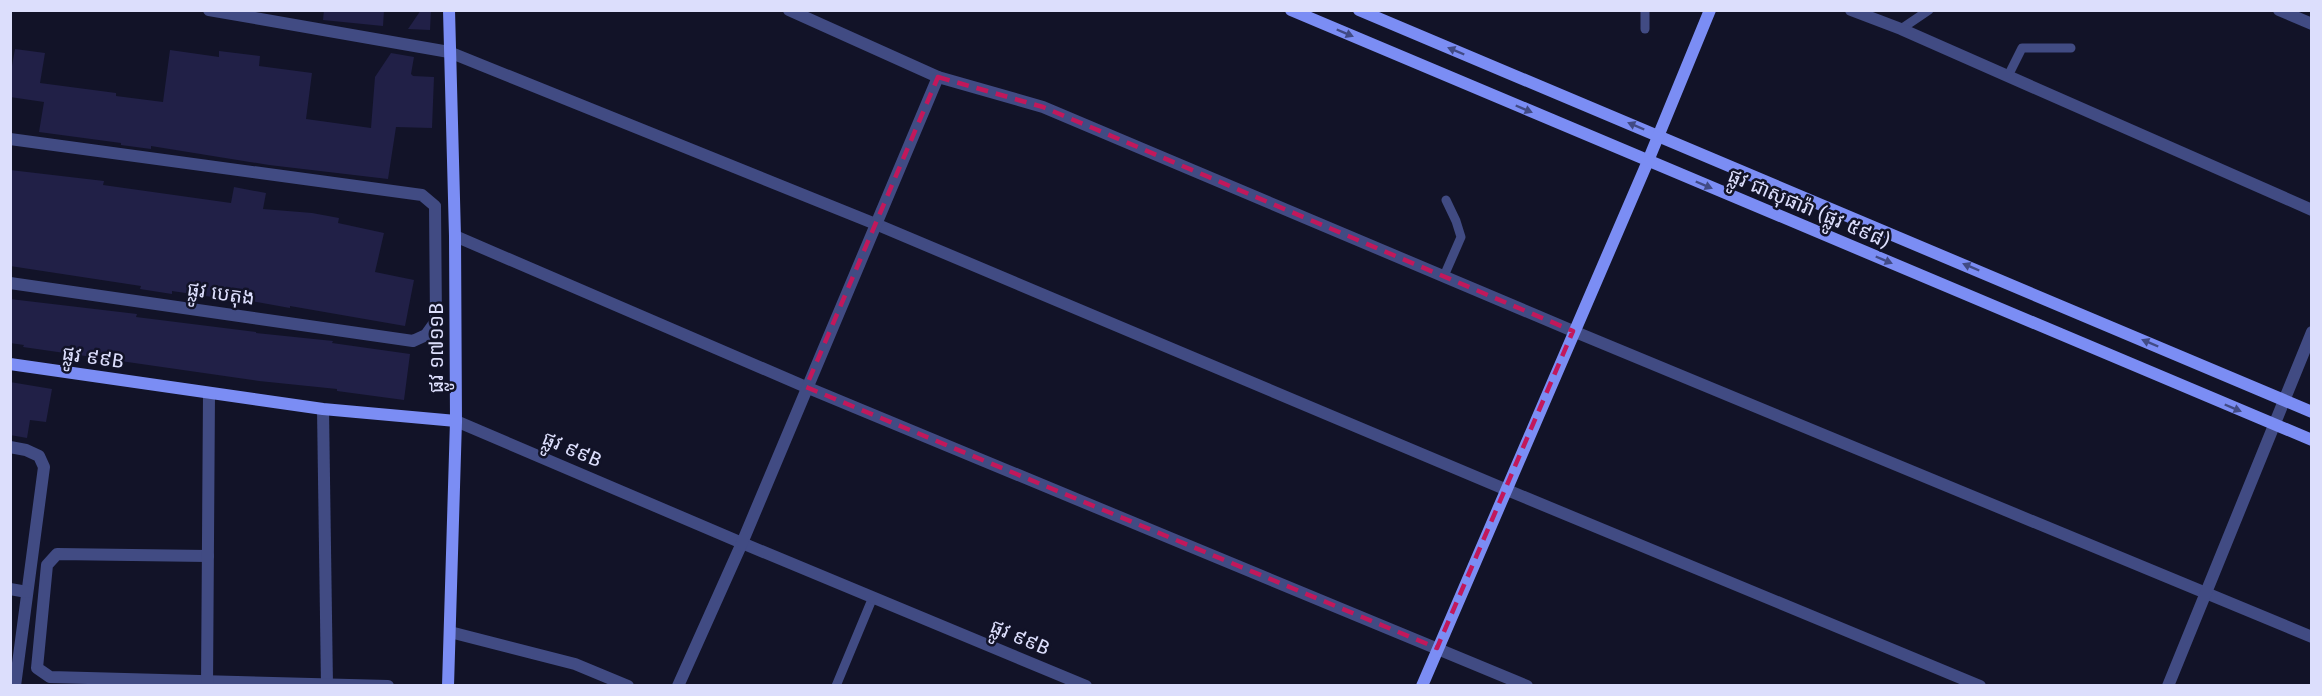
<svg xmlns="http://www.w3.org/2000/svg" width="2322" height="696" font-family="'Fira Sans','Noto Sans Khmer',sans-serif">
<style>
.building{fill:#212047}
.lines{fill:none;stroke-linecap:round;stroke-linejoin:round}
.lane{stroke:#414b83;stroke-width:9}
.street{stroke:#414b83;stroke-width:12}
.secondary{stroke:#7b8df4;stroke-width:12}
.oneway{fill:#414a84}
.marked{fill:none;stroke:#c2185b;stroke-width:4.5;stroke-dasharray:12 8;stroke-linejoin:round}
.labels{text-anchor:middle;stroke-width:5;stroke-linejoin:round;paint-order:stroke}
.street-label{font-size:20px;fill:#dcdefc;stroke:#121328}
</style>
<rect width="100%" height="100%" fill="#121328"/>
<g class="building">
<path d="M324,10H384L383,26L323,20Z"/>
<path d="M421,10H431L430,30L408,29Z"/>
<path d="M15,49L45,53L40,83L116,93V96L163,102L170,50L219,57V51L260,56L259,66L312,73L306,119L371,128L375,77L391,53L414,57L411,74L413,76L434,77L432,128L396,127L388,179L269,165L151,146V149L121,145V143L39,132L44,102L10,97V77Z"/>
<path d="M10,170L104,181L103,185L231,203L234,187L266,193L263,209L312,213L339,218L338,223L384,233L375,272L414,280L405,326L290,306V308L246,300V302L172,291V294L140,289L141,286L10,266Z"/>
<path d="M10,299L137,314L136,317L256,332V333L333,341L332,343L410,354L404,400L337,391V389L259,381L23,347L24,345L10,343Z"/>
<path d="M10,382L52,389L46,422L30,420L27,438L10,435Z"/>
</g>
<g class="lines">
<g class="lane">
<path d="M1645,29V10"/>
<path d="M1901,29L1929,10"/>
<path d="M2008,76L2022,48H2071"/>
<path d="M1444,276L1461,237L1456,221L1446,200"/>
<path d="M836,686L873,597"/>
</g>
<g class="street">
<path d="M209,10L449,52L878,225L1507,490L1980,686"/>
<path d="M789,10L938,77L1043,107L1573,331L2312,637"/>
<path d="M1851,10L1901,29L2312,210"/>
<path d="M2279,10L2312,24"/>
<path d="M10,139L422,195L435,206L436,321L426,335L413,341L10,283"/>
<path d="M455,236L806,387L1527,686"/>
<path d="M323,409L327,686"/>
<path d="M456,421L742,543L1086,686"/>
<path d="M10,447L26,450L39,456L44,467L15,686"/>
<path d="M208,556L57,554L47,565L37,668L50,677L388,686"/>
<path d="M10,589L27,592"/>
<path d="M450,632L575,664L628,686"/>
<path d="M207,686L209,393"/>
<path d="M678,686L742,543L938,77"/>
<path d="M2168,686L2312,332"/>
</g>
<g class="secondary">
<path d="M1291,10L2312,440"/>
<path d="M1359,10L2312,412"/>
<path d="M10,364L323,409L456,421"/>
<path d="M448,686L456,421L455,236L449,10"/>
<path d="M1422,686L1648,161L1710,10"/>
</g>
</g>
<defs><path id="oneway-solid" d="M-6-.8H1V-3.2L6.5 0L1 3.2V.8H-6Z" transform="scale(1.5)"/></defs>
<g class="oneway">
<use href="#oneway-solid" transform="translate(1345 33) rotate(23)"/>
<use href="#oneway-solid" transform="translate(1456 51) rotate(-157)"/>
<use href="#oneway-solid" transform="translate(1524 109) rotate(23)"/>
<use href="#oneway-solid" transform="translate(1636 126) rotate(-157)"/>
<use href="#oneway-solid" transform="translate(1704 185) rotate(23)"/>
<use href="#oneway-solid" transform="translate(1884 260) rotate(23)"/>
<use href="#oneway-solid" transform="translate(1971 267) rotate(-157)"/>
<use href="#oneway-solid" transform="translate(2150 343) rotate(-157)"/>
<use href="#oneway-solid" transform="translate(2233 408) rotate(23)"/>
</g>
<path class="marked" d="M938,77L1043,107L1573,331L1437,648L806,387Z"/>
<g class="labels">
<g class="street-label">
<text transform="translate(1809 208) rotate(23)" y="7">ផ្លូវ ជាសុផារ៉ា (ផ្លូវ ៥៩៨)</text>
<text transform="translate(221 293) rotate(8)" y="7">ផ្លូវ បេតុង</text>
<text transform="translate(436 348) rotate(-90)" y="7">ផ្លូវ ១៧១១B</text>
<text transform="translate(93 357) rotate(8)" y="7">ផ្លូវ ៩៩B</text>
<text transform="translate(572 449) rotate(23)" y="7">ផ្លូវ ៩៩B</text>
<text transform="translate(1020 637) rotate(23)" y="7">ផ្លូវ ៩៩B</text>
</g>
</g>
<rect width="2322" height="696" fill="none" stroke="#dcdefc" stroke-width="24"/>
</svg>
